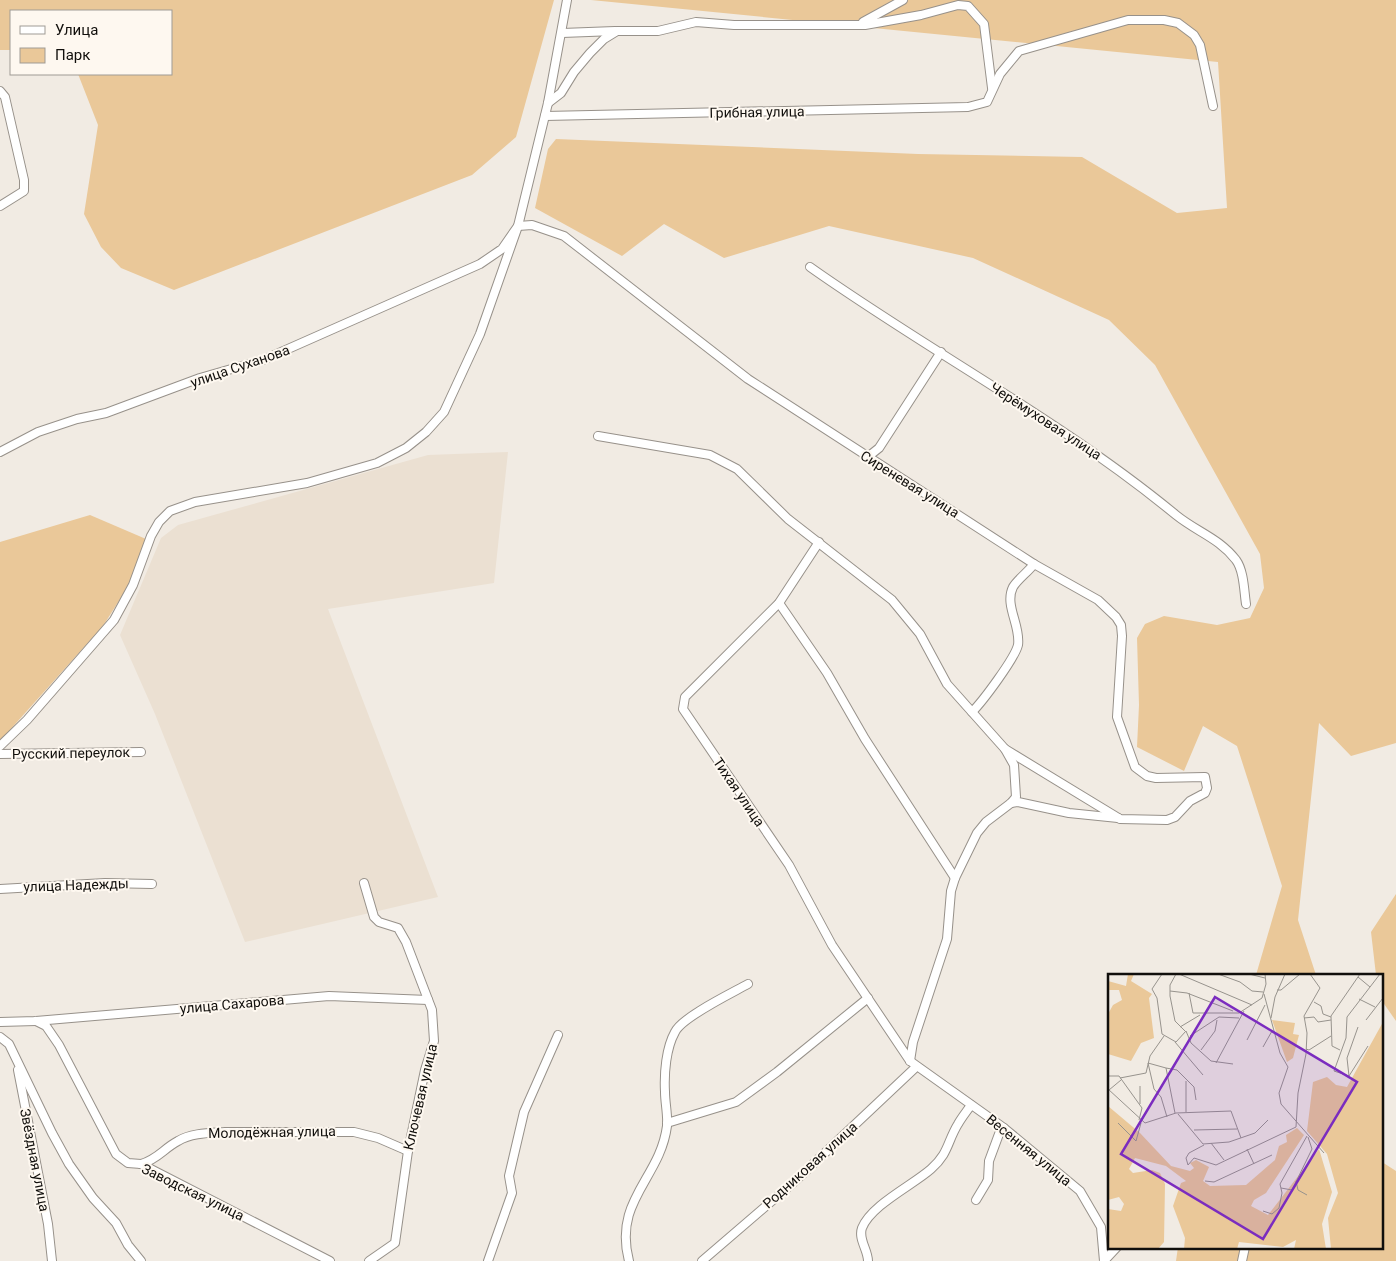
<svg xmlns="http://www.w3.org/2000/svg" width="1396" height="1261" font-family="Roboto,sans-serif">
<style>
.built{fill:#ebe0d2}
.green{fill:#eac899}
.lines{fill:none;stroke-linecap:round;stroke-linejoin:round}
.minor-casing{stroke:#97918a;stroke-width:10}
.minor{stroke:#fff;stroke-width:8}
.labels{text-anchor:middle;stroke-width:4;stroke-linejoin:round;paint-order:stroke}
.street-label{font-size:14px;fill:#110f0c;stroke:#fef8f0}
.inset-road{fill:none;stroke:#97938d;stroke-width:1}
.view{fill:#7b2cbf;fill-opacity:0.15;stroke:#7b2cbf;stroke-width:2.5}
.inset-edge{fill:none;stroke:#110f0c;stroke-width:2.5}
</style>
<rect width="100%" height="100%" fill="#f1ebe3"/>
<path class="built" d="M508,452L494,583L328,609L438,897L245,942L155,714L120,635L161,538L178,525L428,455Z"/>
<g class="green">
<path d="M0,0H554L516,137L472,175L174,290L121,268L101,247L84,214L98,125L78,74H171V11H11V50H0Z"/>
<path d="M591,0H1396V743L1351,756L1319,723L1298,920L1316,975H1256L1282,886L1237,746L1203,726L1184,771L1137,747L1139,705L1137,638L1145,624L1164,616L1217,625L1250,618L1264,588L1260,554L1155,365L1109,320L973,258L829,226L724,258L664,224L622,256L535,208L548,149L556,139L918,154L1082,157L1177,213L1227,208L1218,62Z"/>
<path d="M90,515L146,539L129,585L103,626L0,741V542Z"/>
<path d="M1396,894V1021L1382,1001V975H1376L1371,932Z"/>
<path d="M1382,1162L1396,1171V1261H1176L1178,1247H1382Z"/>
</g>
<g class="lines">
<g class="minor-casing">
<g id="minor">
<path d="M863,22L903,0"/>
<path d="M562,33L615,31"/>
<path d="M0,91L5,97L24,180V191L0,206"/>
<path d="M548,103L561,93L574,72L590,53L604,39L617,31H658L696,22L734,25H865L921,15L958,5L968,6L984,24L992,88"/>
<path d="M545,116L968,107L987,102L1000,74L1019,51L1128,20H1164L1178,23L1194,35L1200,45L1213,106"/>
<path d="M810,267C930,352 1062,421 1176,515C1197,532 1219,538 1236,560C1244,571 1244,591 1246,604"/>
<path d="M598,436L710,455L737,469L788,519L892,600L920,634L947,684L1005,749L1014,765L1016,797L1011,803L986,822L977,833L955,878L951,891L947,939L913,1042L910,1061"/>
<path d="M0,452L38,432L77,419L106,413L200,378L263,360L480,264L502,249L518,226L532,225L564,236L748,379L1034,564L1098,600L1116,617L1121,625L1122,636L1117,717L1135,767L1147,776L1156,778L1205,777L1207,788L1205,793L1190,801L1175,817L1167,820L1120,819L1005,749"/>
<path d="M864,455L869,456L879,448L941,352"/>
<path d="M819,542L779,603L685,697L683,709L789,865L832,945L910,1061L1004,1128L1080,1191L1101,1227L1104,1261"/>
<path d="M779,603L827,673L865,739L955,878"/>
<path d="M972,712C983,701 1015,658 1018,645C1021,626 1004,605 1013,587C1018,579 1028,572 1034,564"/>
<path d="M0,746L27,720L114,620L133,585L151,536L159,522L170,511L195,502L307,483L377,463L406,448L426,432L444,412L480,334L518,226L548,103L567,0"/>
<path d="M0,754L141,752"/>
<path d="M1011,803L1018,802L1069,813L1118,818"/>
<path d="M364,883L374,917L379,922L398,928L406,942L432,1010L434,1041L425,1070L408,1151L395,1243L369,1261"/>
<path d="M0,889L105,883L152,884"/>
<path d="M36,1021L46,1026L59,1045L116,1154L128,1163L141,1164L330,1261"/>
<path d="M0,1022L36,1021L329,996L428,1000"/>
<path d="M0,1037L9,1044L52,1133L69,1164L93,1198L116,1223L128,1245L141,1261"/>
<path d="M18,1070L48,1224L52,1261"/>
<path d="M667,1123L736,1102L777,1072L868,998"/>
<path d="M141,1164C158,1159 163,1149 178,1141C191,1133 209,1133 225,1132H354L378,1138L408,1151"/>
<path d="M976,1200L988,1180L989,1161L999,1134L1004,1128"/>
<path d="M488,1261L512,1193L509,1176L524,1112L558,1035"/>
<path d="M629,1261C613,1200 660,1179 667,1126C668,1115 665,1103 665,1092C664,1073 666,1048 675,1032C682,1017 732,993 748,984"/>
<path d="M702,1261L794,1182L916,1067"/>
<path d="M868,1261C868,1250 858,1239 862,1228C871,1205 913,1185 931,1169C949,1153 947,1142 958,1124C962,1117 967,1111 971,1105"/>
<path d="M1104,1261L1117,1247"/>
<path d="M1242,1261L1245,1247"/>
</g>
</g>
<use href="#minor" class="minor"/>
</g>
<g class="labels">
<g class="street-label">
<text transform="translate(757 112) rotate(-1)" y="5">Грибная улица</text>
<text transform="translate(240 366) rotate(-19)" y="5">улица Суханова</text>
<text transform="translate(1046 421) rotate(33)" y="5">Черёмуховая улица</text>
<text transform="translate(910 484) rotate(32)" y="5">Сиреневая улица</text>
<text transform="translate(71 753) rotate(-1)" y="5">Русский переулок</text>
<text transform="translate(739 792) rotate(56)" y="5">Тихая улица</text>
<text transform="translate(76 885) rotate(-2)" y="5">улица Надежды</text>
<text transform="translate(232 1004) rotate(-5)" y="5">улица Сахарова</text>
<text transform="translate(420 1097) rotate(-77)" y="5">Ключевая улица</text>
<text transform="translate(272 1132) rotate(-1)" y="5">Молодёжная улица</text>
<text transform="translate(1029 1150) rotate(39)" y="5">Весенняя улица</text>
<text transform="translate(35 1160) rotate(79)" y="5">Звёздная улица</text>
<text transform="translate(810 1165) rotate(-42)" y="5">Родниковая улица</text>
<text transform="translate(193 1192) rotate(26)" y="5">Заводская улица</text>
</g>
</g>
<g transform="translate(1108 974)">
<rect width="275" height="275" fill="#f1ebe3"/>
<path d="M20,0H26L23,7L44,20L41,24L46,64L33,69L23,87L0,80V40L5,31L14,26L11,16H0V7L18,12ZM164,46L187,49L185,60L191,61L185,84L179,88ZM275,48V275H223L220,244L230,219L219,180L199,157L205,108L219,103L228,111L239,113ZM0,132L32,159L63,192L82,197L86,194L82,189L88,186L101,193L95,207L102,212L138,211L167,186L171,172L179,168L178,161L189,154L196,161L158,219L146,226L143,232L160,241L211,175L224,218L214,250L218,275H186L188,266L175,273L131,268L129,275H76L77,264L65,232L73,209L78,207L58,192L27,184L21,195L25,199L44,196L52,199L57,210L56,268L50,275H0V235L13,237L16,230L11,223L0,226Z" fill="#eac899"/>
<path class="inset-road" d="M54,0L44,15L49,24L54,60L68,68L78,57L83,69L103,87L125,90M68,0L62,11V22L67,47L77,57M71,0L144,31M110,0L132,8L144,17L155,18M141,0L157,4M250,3L262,13M169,16H173L192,0M62,17L79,19L125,37M81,19L85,39H131L154,24L158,10L157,0M156,20L172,79L180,93L171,119L173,130L216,179M251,25L267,33M206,28L213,32L215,40L223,43M163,44L167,23L177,0M196,44L206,43L210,48L223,46M258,46L275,24M72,53L92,41M250,53L239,84L241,102L260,72M82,62L111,43L131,44M139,66L157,31M67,68L95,101M155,73L164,57M198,75L201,76L223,62M93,76L107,57L109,46M232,76L224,72L223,42L252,0M40,89L58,94L67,139M40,89L46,115L53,123L59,143M108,89L136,37M58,94L69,96L86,113L88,126M0,102H11L34,134L31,146M241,102L226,97L238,64L239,43L272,0M12,104L38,99L42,82L56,62M78,107V138M32,112V130M0,115L37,149L68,139L123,137L133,164M1,116L13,106M70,140L95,170L121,168L147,159L160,146M10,149L28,167L33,149M86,156L129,155M103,169L116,186M139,175L146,190M80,191L86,184L108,191L188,153L190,119L198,80L199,59L196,42L212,14L202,0M80,191L78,184L81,179L96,171M97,207L106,208L164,181M188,207L190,216L199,221M173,214L184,216L204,175L200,163M155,237L164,240L171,234L174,219L172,210L199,162"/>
<path class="view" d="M107,23L249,108L155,265L13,180Z"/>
<rect width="275" height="275" class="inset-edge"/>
</g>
<rect x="10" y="10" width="162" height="65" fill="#fef8f0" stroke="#9f9b95"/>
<rect x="20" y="26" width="25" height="8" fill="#ffffff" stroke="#9f9b95"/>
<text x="55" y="35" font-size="15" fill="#110f0c">Улица</text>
<rect x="20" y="48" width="25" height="15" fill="#eac899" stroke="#9f9b95"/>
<text x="55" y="60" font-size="15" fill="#110f0c">Парк</text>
</svg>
